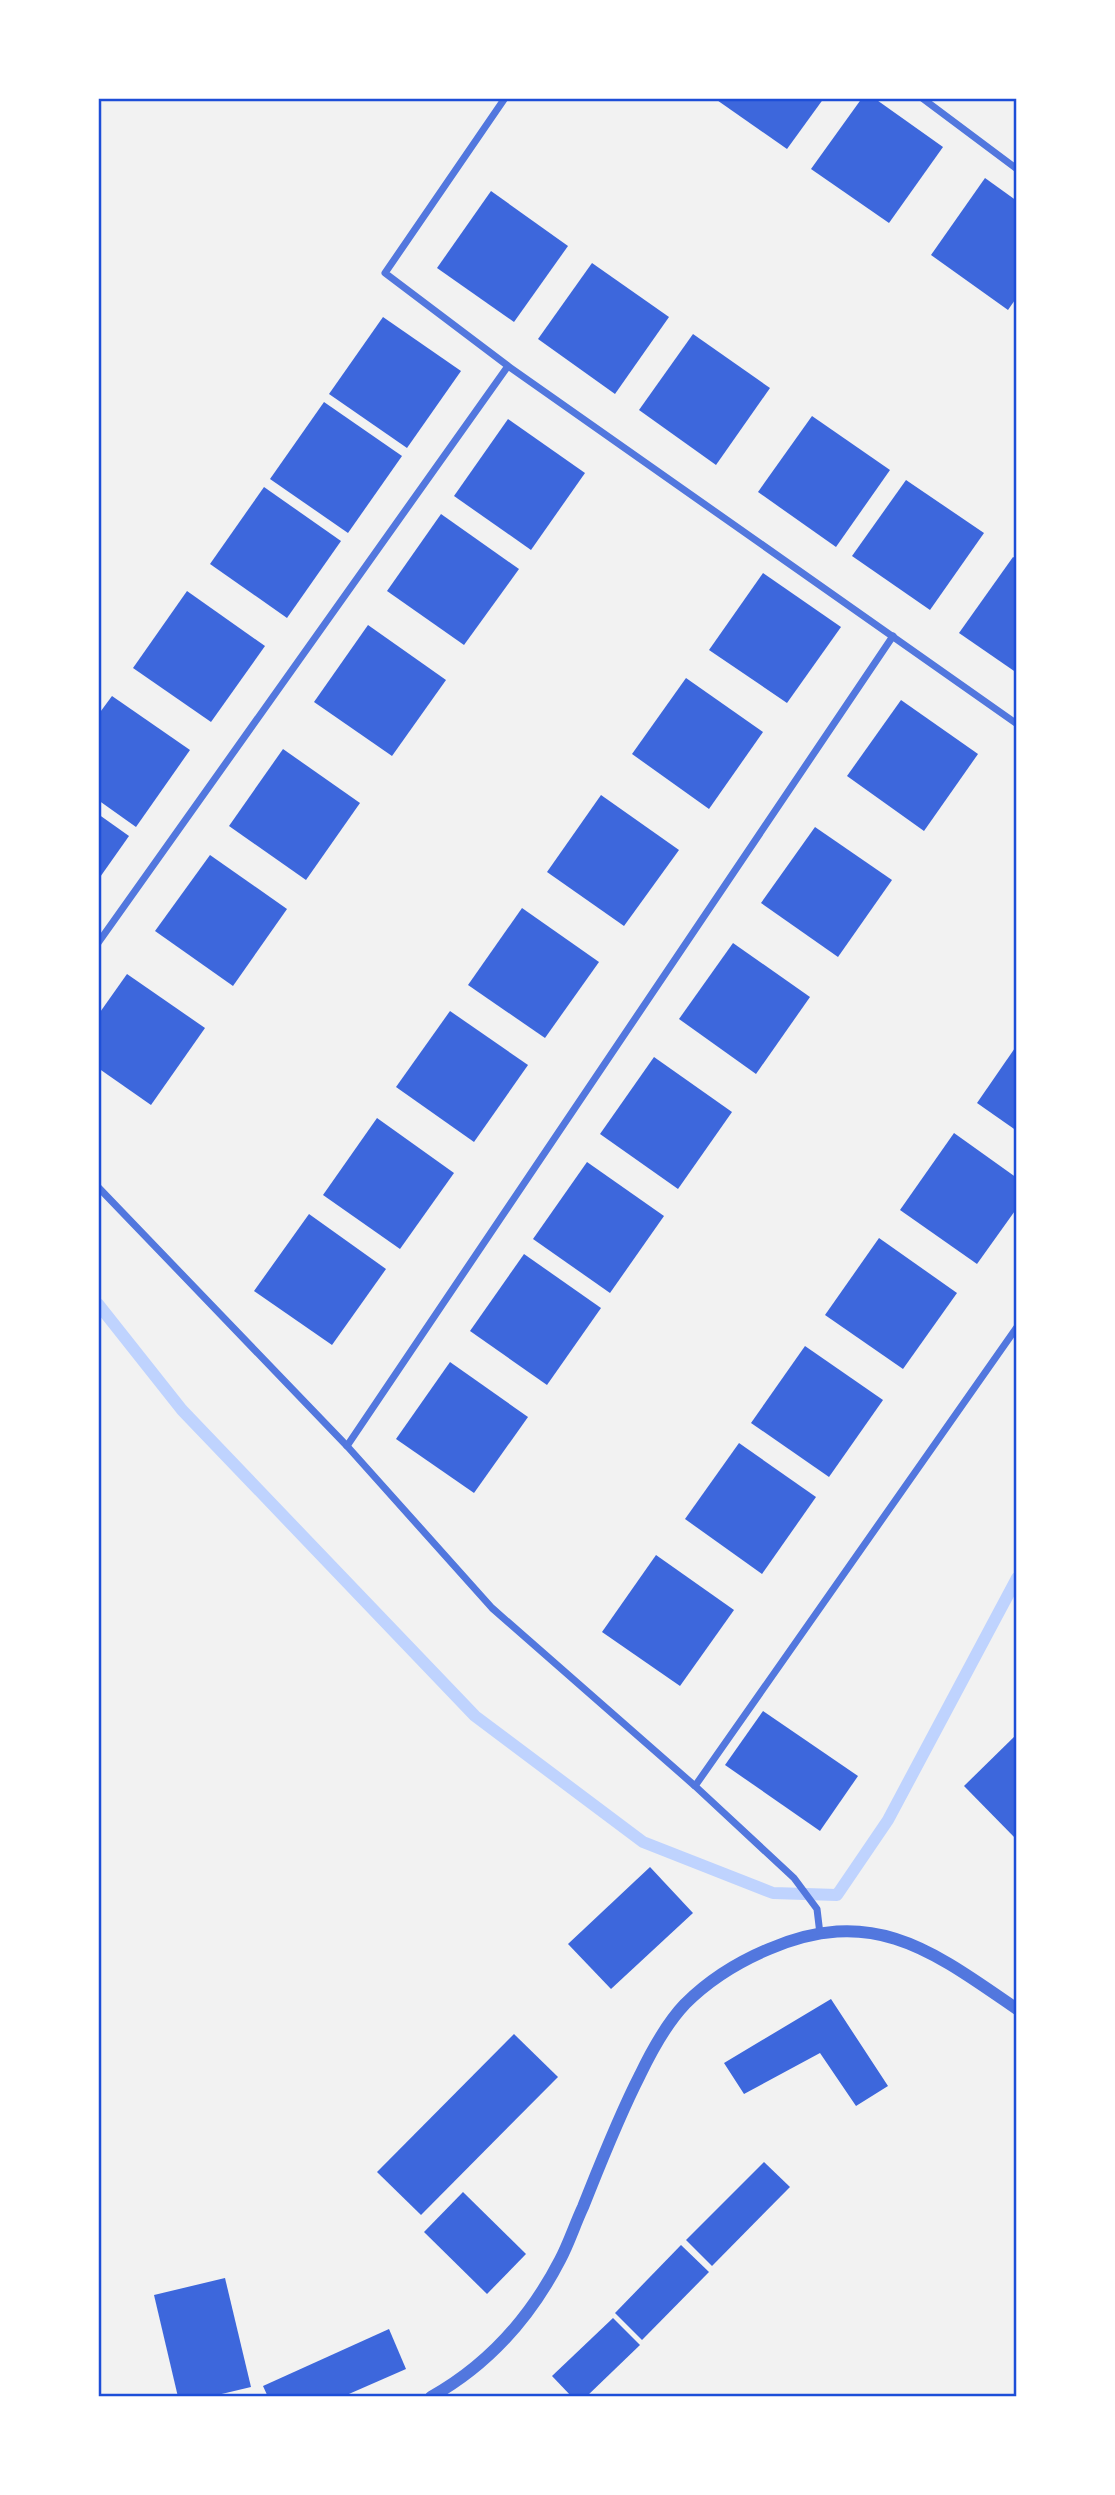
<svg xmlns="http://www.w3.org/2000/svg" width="1115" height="2495" font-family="Inter,sans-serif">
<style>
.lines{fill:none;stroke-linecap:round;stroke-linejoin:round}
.stream{stroke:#bfd3fe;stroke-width:12}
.building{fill:#3d67dc}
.minor{stroke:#5277de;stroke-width:7}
.tertiary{stroke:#5277de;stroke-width:12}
.neatline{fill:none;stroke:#1d4ed8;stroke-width:2.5}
</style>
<rect width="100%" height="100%" fill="#f2f2f2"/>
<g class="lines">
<path class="stream" d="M98,1304L182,1410L475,1716L643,1842L773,1893L837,1895L888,1820L1017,1578"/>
</g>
<g class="building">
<path d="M714,98H824L787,149Z"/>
<path d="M862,98H874L943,147L889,223L811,169Z"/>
<path d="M985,178L1017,201V297L1008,310L931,255Z"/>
<path d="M491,191L568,246L514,322L437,268Z"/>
<path d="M592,263L669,317L615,394L538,339Z"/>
<path d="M383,317L461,371L407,448L329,394Z"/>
<path d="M693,334L770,388L716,465L639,410Z"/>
<path d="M324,402L402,456L348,533L270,479Z"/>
<path d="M812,416L890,470L836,547L758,492Z"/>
<path d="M508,419L585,473L531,550L454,496Z"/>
<path d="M906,480L984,533L930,610L852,556Z"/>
<path d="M264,487L341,541L287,618L210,564Z"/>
<path d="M441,514L519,569L464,645L387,591Z"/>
<path d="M1013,557L1017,559V673L959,633Z"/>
<path d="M763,573L841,627L787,703L709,650Z"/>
<path d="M187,591L265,646L211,722L133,668Z"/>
<path d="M368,625L446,680L392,756L314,702Z"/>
<path d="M686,678L763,732L709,809L632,754Z"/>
<path d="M112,696L190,750L136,827L98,800V715Z"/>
<path d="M901,700L978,754L924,831L847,776Z"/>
<path d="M283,749L360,803L306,880L229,826Z"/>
<path d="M601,795L679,850L624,926L547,872Z"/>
<path d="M98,814L129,836L98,880Z"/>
<path d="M815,827L892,880L838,957L761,903Z"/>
<path d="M210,855L287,909L233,986L155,931Z"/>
<path d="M522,908L599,962L545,1038L468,985Z"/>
<path d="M733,943L810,997L756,1074L679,1019Z"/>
<path d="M127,974L205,1028L151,1105L98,1068V1015Z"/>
<path d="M450,1011L528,1065L474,1142L396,1087Z"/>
<path d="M1017,1045V1131L977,1103Z"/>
<path d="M654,1057L732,1112L678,1189L600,1134Z"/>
<path d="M377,1118L454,1173L400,1249L323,1195Z"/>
<path d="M954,1133L1017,1178V1208L977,1264L900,1210Z"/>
<path d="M587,1162L664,1216L610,1293L533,1239Z"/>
<path d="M309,1214L386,1269L332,1345L254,1291Z"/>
<path d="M879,1238L957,1293L903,1369L825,1315Z"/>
<path d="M524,1254L601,1308L547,1385L470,1331Z"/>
<path d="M805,1346L883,1400L829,1477L751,1423Z"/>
<path d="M450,1362L528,1417L474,1493L396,1439Z"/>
<path d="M739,1443L816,1497L762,1574L685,1519Z"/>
<path d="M656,1555L734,1610L680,1686L602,1632Z"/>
<path d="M763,1711L858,1776L820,1831L725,1765Z"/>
<path d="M1017,1734V1840L964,1786Z"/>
<path d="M650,1867L693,1913L611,1989L568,1944Z"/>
<path d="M831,1999L888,2086L856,2106L820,2053L744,2094L724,2063Z"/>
<path d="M514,2034L558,2077L421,2215L377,2172Z"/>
<path d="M764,2162L790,2187L712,2266L686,2240Z"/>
<path d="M463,2192L526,2254L487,2294L424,2232Z"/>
<path d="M681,2245L709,2272L642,2340L615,2313Z"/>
<path d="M225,2278L251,2387L209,2397H178L154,2295Z"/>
<path d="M613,2318L640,2345L586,2397H572L552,2376Z"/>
<path d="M389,2329L406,2369L342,2397H268L263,2386Z"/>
</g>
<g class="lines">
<g class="minor">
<path d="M505,98L385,273L508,366L1017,724"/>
<path d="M922,98L1017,169"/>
<path d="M98,943L508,366"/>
<path d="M98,1187L347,1446L492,1608L695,1786L794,1878L817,1909L820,1934"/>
<path d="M347,1446L893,636"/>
<path d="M695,1786L1017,1327"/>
</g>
<path class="tertiary" d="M431,2397C488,2365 530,2318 560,2260C569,2243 575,2224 583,2207C601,2162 618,2118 640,2075C652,2050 666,2024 685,2004C709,1980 738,1962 769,1949C874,1904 934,1952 1017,2009"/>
</g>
<rect width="1115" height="2495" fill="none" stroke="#ffffff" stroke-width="200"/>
<rect x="100" y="100" width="915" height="2295" class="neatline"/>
</svg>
